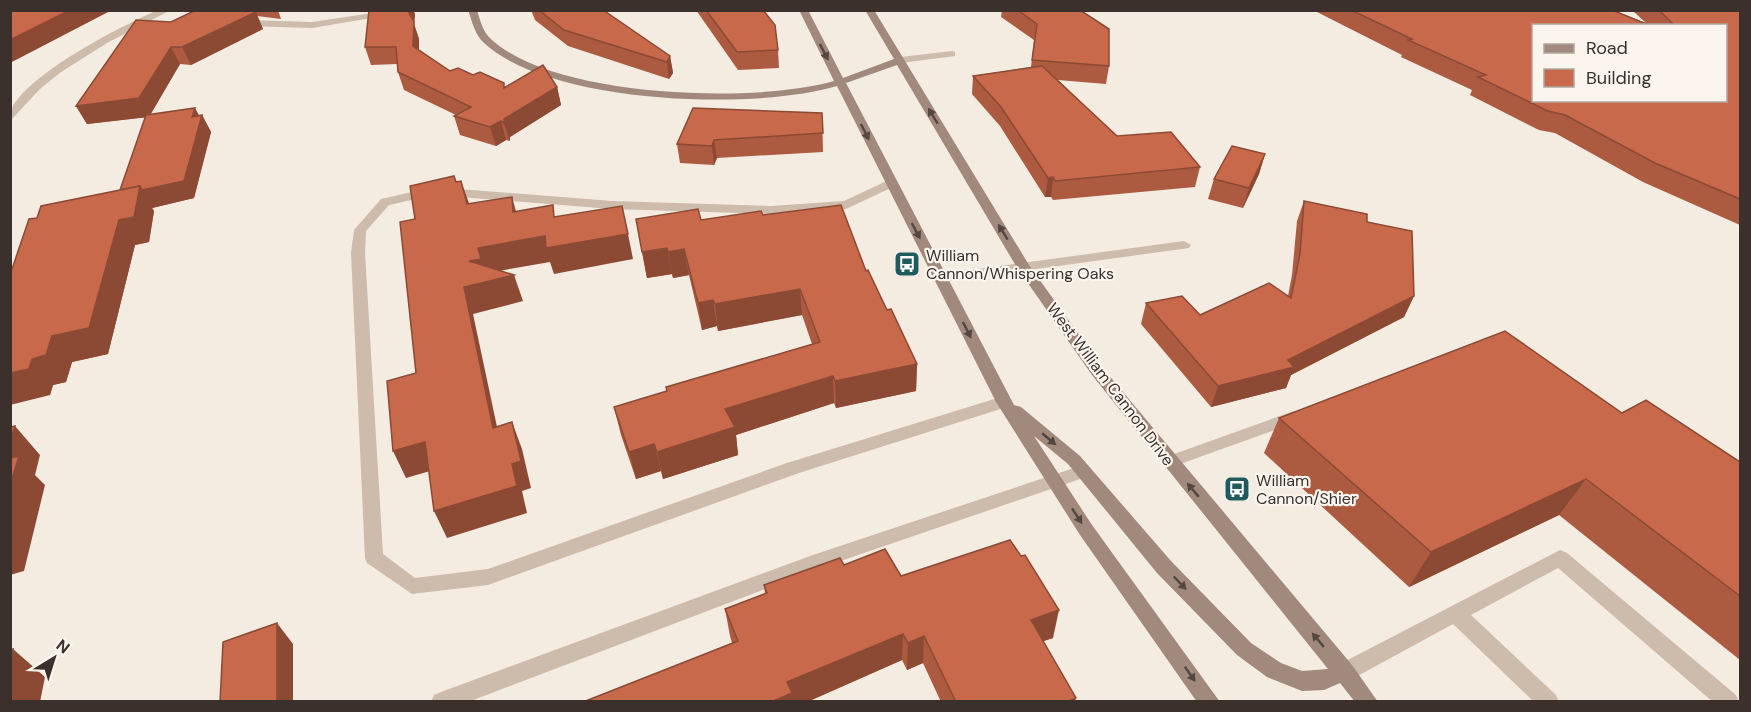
<svg xmlns="http://www.w3.org/2000/svg" width="1751" height="712" font-family="'DM Sans',sans-serif">
<style>
.lines{fill:none;stroke-linecap:round;stroke-linejoin:round}
.lane{fill:#cdbbac;fill-rule:evenodd}
.street{fill:#cdbbac;fill-rule:evenodd}
.secondary{fill:#a18a7d;fill-rule:evenodd}
.wall{fill:#ac5a40;fill-rule:evenodd}
.shaded-wall{fill:#8c4a34}
.building{fill:#c8694b;stroke:#8c4a34;stroke-width:1.5}
.oneway{fill:#544640}
.labels{text-anchor:middle;stroke-width:4.5;stroke-linejoin:round;paint-order:stroke}
.poi-label{font-size:16px;fill:#3b302b;stroke:#fbf5ee;text-anchor:start}
.street-label{font-size:16px;fill:#3b302b;stroke:#fbf5ee}
</style>
<rect width="100%" height="100%" fill="#f4ebe1"/>
<g class="lines">
<g class="lane">
<path d="M891,179L895,180V186L846,209L771,214L612,209L434,195L389,205L366,231L365,253L383,554L415,578L488,569L787,463L1004,396L1010,398L1012,402L1010,406L799,473L488,585L412,594L367,563L365,558L351,253L354,230L381,199L434,187L612,201L771,206L844,201Z"/>
<path d="M1294,411L1300,413L1302,417L1300,421L1169,468L1163,466L1161,462L1163,458Z"/>
<path d="M1083,465L1089,466L1092,471L1089,476L823,567L468,702H431L434,695L441,692L810,556Z"/>
<path d="M1560,550L1567,553L1736,695L1739,702H1713L1558,568L1471,615L1556,695L1559,702H1534L1453,624L1352,679L1345,681L1338,679L1335,672L1338,665Z"/>
</g>
<g class="street">
<path d="M158,10H171L107,43L61,72L41,88L10,121C10,116 10,112 12,108C31,72 121,26 158,10Z"/>
<path d="M393,10H419L312,28L243,26L238,23L243,20L312,22Z"/>
<path d="M952,51L955,52V56L901,63L896,60L901,57Z"/>
<path d="M1184,241L1191,245L1189,248L941,282L934,278L941,274Z"/>
</g>
<path class="secondary" d="M468,10H477C480,20 483,32 491,39C554,98 754,104 834,81L799,10H808L843,78L894,59L865,10H874L1029,265L1102,367L1352,665L1378,702H1355L1340,683L1324,690L1302,691L1267,677L1237,655L1157,573L1068,464L1034,436L1092,525L1220,702H1197L1080,535L996,402L837,86C754,111 550,104 484,43C475,35 472,21 468,10ZM897,65L1016,266L1092,375L1328,669L1302,671L1281,663L1251,643L1171,561L1080,456L1021,407L1014,405L846,83Z"/>
</g>
<g class="wall">
<path d="M196,10H278L281,19L257,16L263,29L191,65L180,64L150,115H202L211,132L194,198L152,208L154,211L149,242L135,245L108,354L72,362L66,382L53,385L50,395L37,218L120,190L146,117L87,124L76,106L171,22Z"/>
<path d="M369,10H413L415,14L414,24L419,39V50L450,71L473,75L505,87H557L561,105L510,137V141L506,140L496,146L460,135L454,116L456,115L404,90L398,72L397,64L371,65L365,47Z"/>
<path d="M531,10H603L670,56L673,73L669,79L568,46L535,20Z"/>
<path d="M696,10H763L778,50L779,68L738,70Z"/>
<path d="M1002,10H1080L1109,66L1106,84L1058,80L1117,136L1200,167L1195,187L1053,200L1051,197H1045L1000,126L972,94L973,76L1031,67L1034,40L1001,17Z"/>
<path d="M1313,10H1612L1646,23L1632,10H1740V225L1643,182L1555,133L1539,130L1470,95L1472,90L1401,57L1402,55ZM1533,26H1725V100Z"/>
<path d="M822,113L823,152L717,158L714,165L680,163L677,144Z"/>
<path d="M1265,154L1259,174L1243,208L1208,199L1214,179Z"/>
<path d="M1304,201L1367,222L1414,296L1404,317L1291,375L1286,388L1211,407L1141,324L1146,303L1200,315L1288,296L1292,275L1297,221Z"/>
<path d="M763,215L866,271L917,364L916,391L836,408L834,403L736,435L738,455L663,479L661,471L636,479L621,435L614,407L666,392V387L812,344L802,315L718,331L717,326L702,330L689,275L673,278L672,274L647,278L636,219L701,220Z"/>
<path d="M1622,413L1740,462V660L1559,515L1409,587L1264,453L1279,418Z"/>
<path d="M844,565L901,576L1053,638L1043,641L1076,698L1075,702H941L923,663L907,670L902,660L807,702H583L732,643L730,636L725,609L765,594L764,585Z"/>
</g>
<g class="shaded-wall">
<path d="M70,10H112L10,63V40Z"/>
<path d="M409,10H413L415,14L414,24L419,39V63L413,46Z"/>
<path d="M256,12L263,29L191,65L182,47Z"/>
<path d="M171,47L180,64L149,117L87,124L76,106Z"/>
<path d="M670,56L673,73L669,79L667,62Z"/>
<path d="M557,87L561,105L510,137V141L504,123V119Z"/>
<path d="M195,108L201,119L202,115L211,132L194,198L152,208L154,211L149,242L135,245L108,354L72,362L66,382L53,385L50,395L10,405V373L32,359L52,336L119,220L140,186L192,117Z"/>
<path d="M501,121L506,140L496,146L490,127Z"/>
<path d="M714,140L717,158L714,165L712,146Z"/>
<path d="M1265,154L1259,174L1243,208L1249,188Z"/>
<path d="M1053,177L1051,197H1045L1048,178Z"/>
<path d="M461,181L470,206L467,204Z"/>
<path d="M512,197L519,222L513,212Z"/>
<path d="M628,234L633,259L554,274L550,262L487,273L514,275L523,301L473,314L503,455L493,428L464,287L469,261L478,248L545,236Z"/>
<path d="M667,248L672,274L647,278L642,252Z"/>
<path d="M684,249L689,275L673,278L668,252Z"/>
<path d="M800,289L802,315L718,331L715,304Z"/>
<path d="M1414,296L1404,317L1291,375L1286,388L1211,407L1218,386L1288,360Z"/>
<path d="M713,300L717,326L702,330L698,303Z"/>
<path d="M917,364L916,391L836,408L835,381Z"/>
<path d="M833,376L834,403L736,435L738,455L663,479L657,452L725,409Z"/>
<path d="M512,422L522,449L531,488L522,491L527,513L447,538L434,511Z"/>
<path d="M15,426L40,455L35,475L45,485L24,571L10,575V441Z"/>
<path d="M425,442L437,469L406,478L393,451Z"/>
<path d="M654,444L661,471L636,479L629,452Z"/>
<path d="M1586,479L1559,515L1409,587L1431,552Z"/>
<path d="M1059,610L1053,638L1026,647L1031,620Z"/>
<path d="M277,623L293,644V702H277Z"/>
<path d="M903,634L902,660L807,702H771L787,682Z"/>
<path d="M924,636L923,663L907,670L908,643Z"/>
<path d="M13,649L45,677L40,702H10V660Z"/>
</g>
<g class="building">
<path d="M10,10H70L10,40Z"/>
<path d="M196,10H246L256,12L182,47H171L139,98L76,106L136,20L171,22Z"/>
<path d="M369,10H409V13L414,22L413,46L450,71L458,68L473,75L480,72L504,83V88L543,65L557,87L504,119V123L501,121L490,127L454,116L471,107L398,72L396,47H365Z"/>
<path d="M539,10H603L670,56L667,62L564,30Z"/>
<path d="M706,10H763L775,25L778,50L737,52Z"/>
<path d="M1018,10H1080L1109,29V66L1032,60L1037,24Z"/>
<path d="M1351,10H1612L1651,26H1533V100H1725V26H1675L1659,10H1740V199L1655,163L1565,115L1548,111L1478,77L1486,75L1408,40L1412,39Z"/>
<path d="M1042,66L1117,136L1171,132L1200,167L1055,181L1053,177L1048,178L1001,107L973,76Z"/>
<path d="M195,108L192,117L202,115L184,181L142,190L140,186L120,190L146,115Z"/>
<path d="M693,108L822,113L823,133L714,140L712,146L677,144Z"/>
<path d="M1232,146L1265,154L1249,188L1214,179Z"/>
<path d="M454,176L456,182L461,181L467,204L512,197L513,212L553,205L554,217L622,206L628,234L546,248L545,236L478,248L481,259L469,261L514,275L464,287L493,428L512,422L521,461L512,464L517,486L434,511L425,442L393,451L387,381L416,373L400,222L415,219L410,186Z"/>
<path d="M140,186L134,217L119,220L89,328L52,336L46,355L32,359L29,369L10,373V275L29,219L37,218L41,206Z"/>
<path d="M1304,201L1367,214V222L1412,231L1414,296L1288,360L1294,367L1218,386L1146,303L1182,296L1200,315L1269,283L1291,298L1300,254Z"/>
<path d="M841,205L866,271L868,270L887,310L891,309L917,364L835,381L833,376L725,409L735,427L657,452L654,444L629,452L614,407L667,391L666,387L820,342L800,289L715,304L713,300L698,303L684,249L668,252L667,248L642,252L636,219L698,209L701,220L761,211L763,215Z"/>
<path d="M1505,331L1622,413L1646,400L1740,462V596L1586,479L1431,552L1279,418Z"/>
<path d="M15,426L10,441V427Z"/>
<path d="M19,456L10,486V458Z"/>
<path d="M1010,540L1021,556L1025,555L1059,610L1031,620L1076,698L1066,702H956L924,636L908,643L903,634L787,682L792,693L771,702H583L738,641L725,609L767,593L764,585L840,558L844,565L885,549L901,576Z"/>
<path d="M277,623V702H220L223,642Z"/>
<path d="M13,649L10,660V650Z"/>
</g>
<defs><path id="oneway-solid" d="M-6-.8H1V-3.2L6.5 0L1 3.2V.8H-6Z" transform="scale(1.5)"/></defs>
<g class="oneway">
<use href="#oneway-solid" transform="translate(824 52) rotate(63)"/>
<use href="#oneway-solid" transform="translate(933 116) rotate(-121)"/>
<use href="#oneway-solid" transform="translate(865 132) rotate(63)"/>
<use href="#oneway-solid" transform="translate(916 231) rotate(62)"/>
<use href="#oneway-solid" transform="translate(1003 232) rotate(-121)"/>
<use href="#oneway-solid" transform="translate(967 330) rotate(63)"/>
<use href="#oneway-solid" transform="translate(1049 439) rotate(40)"/>
<use href="#oneway-solid" transform="translate(1193 490) rotate(-130)"/>
<use href="#oneway-solid" transform="translate(1077 516) rotate(57)"/>
<use href="#oneway-solid" transform="translate(1180 583) rotate(46)"/>
<use href="#oneway-solid" transform="translate(1318 640) rotate(-130)"/>
<use href="#oneway-solid" transform="translate(1190 674) rotate(55)"/>
</g>
<defs>
<g id="bus-square" transform="scale(1.35)"><rect x="-9" y="-9" width="18" height="18" rx="4" fill="#1f5a5e" stroke="#fbf5ee"/><path d="M-5-6H5V4H4V6H2V4H-2V6H-4V4H-5ZM-3.5-4V0h7V-4ZM-3.5 1.2v1.5H-2V1.2ZM2 1.2v1.5H3.5V1.2Z" fill="#fff"/></g>
</defs>
<g fill-rule="evenodd">
<use href="#bus-square" x="907" y="264"/>
<use href="#bus-square" x="1237" y="489"/>
</g>
<g class="labels">
<g class="poi-label">
<text x="926" y="261">William<tspan x="926" dy="18">Cannon/Whispering Oaks</tspan></text>
<text x="1256" y="486">William<tspan x="1256" dy="18">Cannon/Shier</tspan></text>
</g>
<g class="street-label">
<text transform="translate(1111 384) rotate(53)" y="6">West William Cannon Drive</text>
</g>
</g>
<rect width="1751" height="712" fill="none" stroke="#3b302b" stroke-width="24"/>
<rect x="1532" y="24" width="195" height="78" fill="#fbf5ee" stroke="#aea6a0" stroke-width="1.5"/>
<rect x="1544" y="44" width="30" height="9" fill="#a18a7d" stroke="#aea6a0" stroke-width="1.5"/>
<text x="1586" y="54" font-size="18" fill="#3b302b">Road</text>
<rect x="1544" y="69" width="30" height="18" fill="#c8694b" stroke="#aea6a0" stroke-width="1.5"/>
<text x="1586" y="84" font-size="18" fill="#3b302b">Building</text>
<g transform="translate(54 658) rotate(38)" stroke="#fbf5ee" stroke-width="4.5" paint-order="stroke">
<path d="M0-4.5L10 22L0 15L-10 22Z" fill="#3b302b"/>
<text y="-9" font-size="16" font-weight="bold" text-anchor="middle" fill="#3b302b">N</text>
</g>
</svg>
